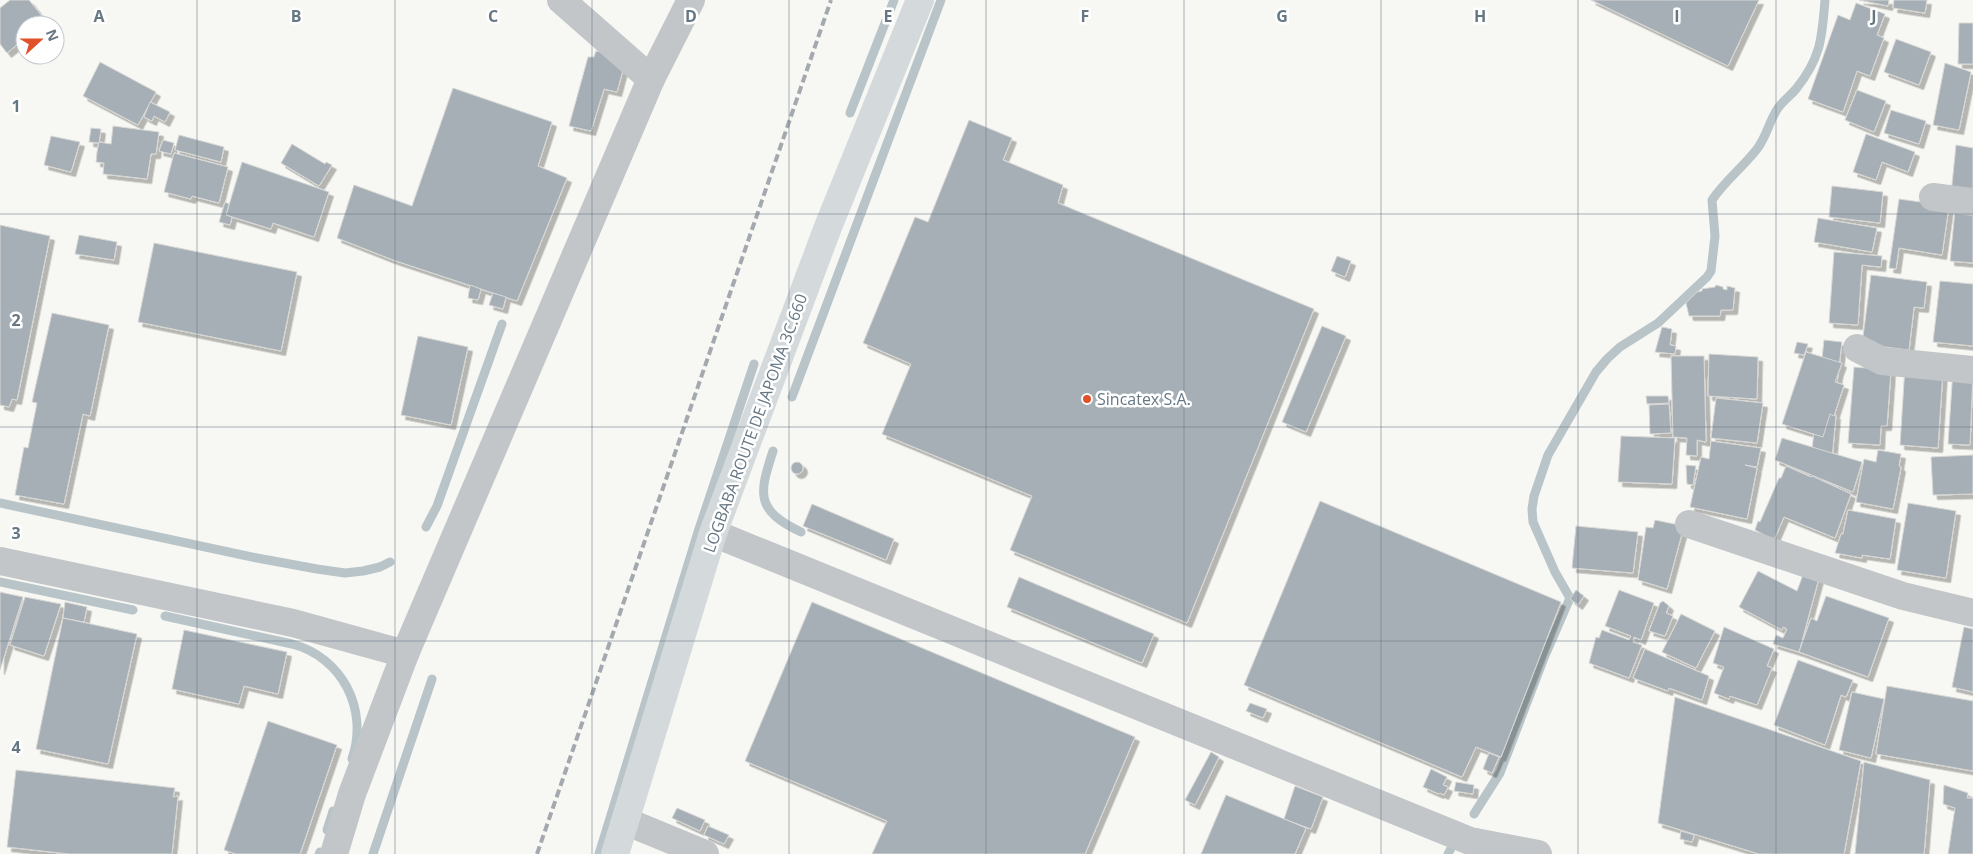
<svg xmlns="http://www.w3.org/2000/svg" width="1973" height="854" font-family="'Open Sans',sans-serif">
<style>
.lines{fill:none;stroke-linecap:round;stroke-linejoin:round}
.stream{stroke:#b8c4c8;stroke-width:9}
.building{fill:#a6afb5;stroke:#d8d8d6;filter:url(#shadow)}
.minor{stroke:#c2c6c9;stroke-width:28}
.major{stroke:#d4d9dc;stroke-width:28}
.rail{stroke:#a3a9ae;stroke-width:4;stroke-dasharray:8 4;stroke-linecap:butt}
.grid{fill:none;stroke:#667784;stroke-width:1;stroke-opacity:0.55}
.poi-dot{fill:#e0522a;stroke:#fff;stroke-width:2}
.labels{text-anchor:middle;stroke-width:5;stroke-linejoin:round;paint-order:stroke}
.poi-label{font-size:16px;fill:#667784;stroke:#fff;text-anchor:start}
.street-label{font-size:16px;fill:#667784;stroke:#fff}
.grid-label{font-size:16px;text-anchor:middle;font-weight:bold;fill:#667784;stroke:#fff;stroke-width:5;stroke-linejoin:round;paint-order:stroke}
</style>
<defs>
<filter id="shadow"><feDropShadow dx="4.5" dy="4.5" stdDeviation="0" flood-color="#0004"/></filter>
</defs>
<rect width="100%" height="100%" fill="#f7f7f3"/>
<g class="lines">
<g class="stream">
<path d="M850,113L894,0"/>
<path d="M792,397L941,0"/>
<path d="M773,451C759,494 755,510 801,532"/>
<path d="M0,503L257,558L317,569L345,573L363,571L380,567L390,562"/>
<path d="M426,527L437,506L502,324"/>
<path d="M0,582L133,610"/>
<path d="M165,616L292,644C342,657 369,709 352,759"/>
<path d="M1474,814L1500,773L1544,658L1570,598L1555,572L1533,522L1532,509L1534,496L1548,455L1596,372L1607,359L1620,347L1658,323L1707,277L1711,271L1715,236L1712,200C1725,181 1743,167 1757,149C1767,136 1769,121 1778,108C1783,101 1791,95 1796,89C1821,58 1822,38 1825,0"/>
<path d="M327,830L333,811"/>
<path d="M319,854L320,852"/>
<path d="M373,854L432,679"/>
<path d="M599,854L698,532L754,364"/>
<path d="M1448,854L1456,839"/>
</g>
</g>
<g class="building">
<path d="M10,0H29L46,21L41,25H25V38L7,53L0,44V8Z"/>
<path d="M1591,0H1759L1728,66Z"/>
<path d="M1859,0H1889L1888,6Z"/>
<path d="M1894,0H1927L1925,13L1893,8Z"/>
<path d="M1856,3L1885,14L1877,35L1884,38L1870,76L1857,71L1843,112L1808,99L1838,15L1850,20Z"/>
<path d="M1959,23H1973V64H1958Z"/>
<path d="M1896,39L1931,52L1919,85L1884,72Z"/>
<path d="M596,51L613,55L624,66L617,92L604,89L591,131L569,126L588,57H594Z"/>
<path d="M100,62L156,92L138,125L83,96Z"/>
<path d="M1945,63L1971,72L1959,130L1933,125Z"/>
<path d="M453,88L552,122L538,166L567,178L517,301L393,260L337,238L354,185L412,206Z"/>
<path d="M1857,90L1886,101L1874,132L1845,120Z"/>
<path d="M150,102L170,112L165,122L154,116L152,121L144,117Z"/>
<path d="M1891,110L1926,121L1919,144L1884,133Z"/>
<path d="M969,120L1012,138L1003,160L1063,185L1058,203L1314,309L1187,623L1010,550L1032,496L882,434L911,364L863,343L915,217L928,222Z"/>
<path d="M113,126L159,132L156,154H151L147,179L103,174L104,163L96,162L97,152L99,142L111,144Z"/>
<path d="M91,128L101,129L99,143L89,142Z"/>
<path d="M1866,134L1915,152L1908,172L1882,162L1876,180L1853,172Z"/>
<path d="M179,135L224,147L221,162L175,150Z"/>
<path d="M51,136L80,142L71,172L44,165Z"/>
<path d="M163,140L174,143L171,154L159,151Z"/>
<path d="M292,144L325,164L326,162L332,165L319,186L281,163Z"/>
<path d="M1956,145L1973,148V195L1951,194Z"/>
<path d="M174,153L228,167L219,203L192,196L191,199L164,192Z"/>
<path d="M242,162L329,192L314,237L273,223L271,229L226,215Z"/>
<path d="M1832,186L1883,192L1880,223L1829,217Z"/>
<path d="M1899,199L1949,206L1942,255L1899,248L1896,269L1889,268Z"/>
<path d="M225,202L229,204L226,215L232,217L230,225L219,222Z"/>
<path d="M1955,210L1973,211V263L1950,261Z"/>
<path d="M1818,218L1877,228L1872,252L1814,242Z"/>
<path d="M0,225L50,236L17,400L12,399L9,407L0,405Z"/>
<path d="M79,235L117,242L114,260L75,254Z"/>
<path d="M154,243L297,272L281,351L138,322Z"/>
<path d="M1834,252L1882,256L1881,267L1862,265L1858,325L1829,323Z"/>
<path d="M1337,256L1351,261L1345,277L1331,271Z"/>
<path d="M1871,275L1927,282L1924,308L1914,307L1909,350L1862,344Z"/>
<path d="M1940,281L1973,284V346L1933,342Z"/>
<path d="M470,285L481,289L478,300L468,298Z"/>
<path d="M1716,285L1723,287V289L1727,290V286L1735,288L1733,310H1721L1720,316H1689L1686,303L1697,292L1702,291V289L1715,287Z"/>
<path d="M493,293L506,297L503,309L489,305Z"/>
<path d="M52,313L109,325L90,416L83,414L64,504L15,495L24,447L28,448L37,403L32,402Z"/>
<path d="M1322,326L1346,336L1306,432L1282,422Z"/>
<path d="M1662,327L1672,329L1670,345L1676,346L1675,354L1655,352Z"/>
<path d="M418,336L468,347L451,425L401,415Z"/>
<path d="M1824,340L1842,342L1833,415H1836L1830,481L1816,480V477H1809Z"/>
<path d="M1797,342L1808,344L1804,355L1794,353Z"/>
<path d="M1806,352L1842,363L1835,382L1844,385L1834,416L1830,414L1823,437L1782,424Z"/>
<path d="M1709,354L1758,357L1757,399L1708,396Z"/>
<path d="M1671,356H1704L1706,442L1697,440V456L1686,455L1687,438L1673,437Z"/>
<path d="M1905,366L1943,369L1938,448L1900,445Z"/>
<path d="M1854,367L1891,370L1887,426H1881L1880,445L1848,443Z"/>
<path d="M1953,369L1973,371L1970,445L1948,444Z"/>
<path d="M1646,396H1668L1669,403L1647,404Z"/>
<path d="M1716,398L1763,403L1757,443L1711,438Z"/>
<path d="M1669,404L1671,433L1650,434L1649,405Z"/>
<path d="M1621,436L1675,438L1672,484L1618,482Z"/>
<path d="M1782,438L1862,462L1853,492L1775,460Z"/>
<path d="M1711,441L1761,448L1757,467L1745,465L1757,468L1747,519L1690,507L1701,457L1709,459Z"/>
<path d="M1878,450L1901,454L1899,466L1901,467L1893,509L1856,502L1864,459L1876,462Z"/>
<path d="M1973,455V494L1933,495L1931,457Z"/>
<circle cx="797" cy="468" r="6"/>
<path d="M1686,465L1696,466L1693,485L1687,484Z"/>
<path d="M1786,466L1811,477L1812,476L1851,494L1835,538L1784,517L1774,540L1755,530L1758,521L1760,522L1779,478H1781Z"/>
<path d="M1320,501L1561,602L1501,757L1476,747L1462,777L1244,685Z"/>
<path d="M1908,503L1956,511L1946,578L1897,570Z"/>
<path d="M812,504L894,539L886,560L803,526Z"/>
<path d="M1848,510L1896,519L1890,559L1862,555V558L1835,553L1841,534H1843Z"/>
<path d="M1655,520L1684,526L1667,589L1638,580L1646,527L1653,528Z"/>
<path d="M1576,526L1638,532L1633,573L1572,568Z"/>
<path d="M1758,571L1797,591L1804,572L1819,578L1799,652L1773,644L1776,635L1783,638L1787,629L1783,627L1782,630L1739,607Z"/>
<path d="M1019,577L1154,634L1142,663L1007,607Z"/>
<path d="M1576,590L1584,596L1578,605L1570,599Z"/>
<path d="M1619,590L1654,603L1641,640L1634,637L1633,642L1642,645L1629,678L1589,663L1596,637L1599,638L1602,630L1629,640L1631,636L1605,626Z"/>
<path d="M0,592L23,597L0,670Z"/>
<path d="M1826,596L1889,618L1868,677L1799,652L1811,618L1817,621Z"/>
<path d="M25,597L61,604L44,656L10,645Z"/>
<path d="M1663,601L1669,606L1666,613L1673,616L1665,636L1649,631L1660,603Z"/>
<path d="M65,602L87,607L84,622L63,618Z"/>
<path d="M812,602L1135,737L1085,854H872L887,821L745,761Z"/>
<path d="M1681,614L1715,631L1696,668L1662,652Z"/>
<path d="M63,618L137,634L108,764L36,749Z"/>
<path d="M1724,627L1774,649L1767,666L1772,668L1757,705L1730,696L1729,699L1714,693L1724,667L1713,663Z"/>
<path d="M1964,627L1973,629V692L1952,687Z"/>
<path d="M184,630L287,652L278,694L244,686L239,704L172,689Z"/>
<path d="M1645,649L1709,676L1702,700L1669,688L1668,691L1633,678Z"/>
<path d="M1798,660L1853,680L1846,697L1841,695L1825,745L1774,725Z"/>
<path d="M1887,686L1973,701V771L1876,754Z"/>
<path d="M1852,692L1884,699L1871,758L1839,750Z"/>
<path d="M1675,697L1861,761L1844,854H1759L1658,823Z"/>
<path d="M1250,703L1267,709L1263,718L1246,711Z"/>
<path d="M268,721L337,745L300,854H236L224,850Z"/>
<path d="M1211,752L1219,757L1195,805L1185,800Z"/>
<path d="M1489,753L1499,757L1492,773L1483,769Z"/>
<path d="M1864,762L1930,780L1924,854H1855Z"/>
<path d="M1431,769L1447,777L1443,785L1448,787L1444,795L1440,793L1439,794L1423,787Z"/>
<path d="M16,770L175,788L173,797L178,796L172,854H69L7,847Z"/>
<path d="M1456,782L1474,785L1473,794L1454,791Z"/>
<path d="M1944,785L1968,793L1967,798H1973V854H1948L1955,808L1943,804Z"/>
<path d="M1295,786L1323,797L1311,829L1284,819Z"/>
<path d="M1226,795L1306,828L1295,854H1201Z"/>
<path d="M677,808L705,820L700,831L672,818Z"/>
<path d="M708,826L729,835L724,844L704,835Z"/>
<path d="M1681,831L1694,835L1692,842L1680,839Z"/>
</g>
<g class="lines">
<g class="minor">
<path d="M561,0L651,79"/>
<path d="M1933,197L1973,202"/>
<path d="M1857,348L1882,361L1973,370"/>
<path d="M1689,524L1903,596L1973,613"/>
<path d="M713,533L1470,841L1538,854"/>
<path d="M0,561L293,623L405,654"/>
<path d="M625,821L705,854"/>
<path d="M334,854L352,794L405,654L651,79L691,0"/>
</g>
<path class="major" d="M615,854L713,533L828,227L920,0"/>
<path class="rail" d="M537,854L831,0"/>
</g>
<path class="grid" d="M197,0V854M395,0V854M592,0V854M789,0V854M986,0V854M1184,0V854M1381,0V854M1578,0V854M1776,0V854M0,214H1973M0,427H1973M0,641H1973"/>
<circle class="poi-dot" cx="1087" cy="399" r="5"/>
<g class="labels">
<g class="poi-label">
<text x="1097" y="405">Sincatex S.A.</text>
</g>
<g class="street-label">
<text transform="translate(755 423) rotate(-70)" y="6">LOGBABA ROUTE DE JAPOMA 3C.660</text>
</g>
</g>
<g class="grid-label">
<text x="99" y="22">A</text>
<text x="296" y="22">B</text>
<text x="493" y="22">C</text>
<text x="691" y="22">D</text>
<text x="888" y="22">E</text>
<text x="1085" y="22">F</text>
<text x="1282" y="22">G</text>
<text x="1480" y="22">H</text>
<text x="1677" y="22">I</text>
<text x="1874" y="22">J</text>
<text x="16" y="112">1</text>
<text x="16" y="326">2</text>
<text x="16" y="539">3</text>
<text x="16" y="753">4</text>
</g>
<g transform="translate(40 40) rotate(69)"><circle r="24" fill="#ffffff" stroke="#c2c9ce"/>
<path d="M0-4L9 19L0 12L-9 19Z" fill="#e0522a"/>
<text y="-8" font-size="14" font-weight="bold" text-anchor="middle" fill="#667784">N</text>
</g>
</svg>
